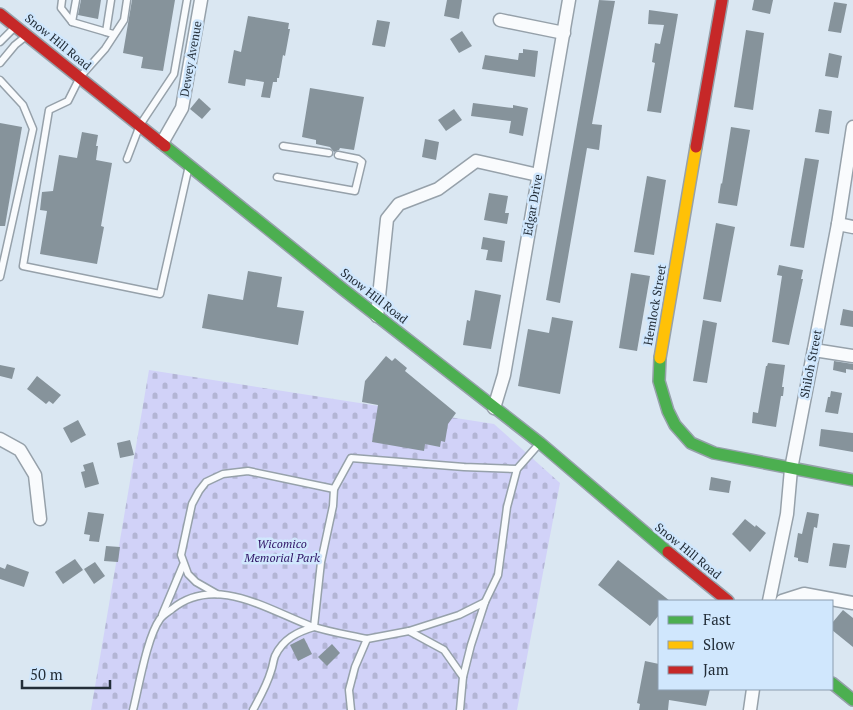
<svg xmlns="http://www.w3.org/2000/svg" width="853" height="710" font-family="'PT Serif',serif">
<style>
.cemetery{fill:url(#cemetery-stones)}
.building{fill:#86939b}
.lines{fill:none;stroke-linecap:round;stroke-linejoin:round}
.lane-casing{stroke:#96a1aa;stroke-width:9}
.street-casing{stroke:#96a1aa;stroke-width:15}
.fast-casing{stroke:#96a1aa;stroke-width:14}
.slow-casing{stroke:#96a1aa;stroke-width:14}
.jam-casing{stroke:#96a1aa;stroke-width:14}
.lane{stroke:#f9fbfd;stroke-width:6}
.street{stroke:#f9fbfd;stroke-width:12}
.fast{stroke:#4caf50;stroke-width:11}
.slow{stroke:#ffc107;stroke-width:11}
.jam{stroke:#c62828;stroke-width:11}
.labels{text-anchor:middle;stroke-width:5;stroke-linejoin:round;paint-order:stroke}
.street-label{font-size:12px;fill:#232e39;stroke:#d0e7fd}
.park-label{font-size:12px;font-style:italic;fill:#2f1566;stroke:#d0e7fd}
</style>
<defs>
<pattern id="cemetery-stones" width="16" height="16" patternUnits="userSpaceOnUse" patternTransform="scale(1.25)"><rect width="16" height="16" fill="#d1d2f8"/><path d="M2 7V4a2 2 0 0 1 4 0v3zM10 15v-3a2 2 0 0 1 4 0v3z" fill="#b3b5d5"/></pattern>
</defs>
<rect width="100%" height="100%" fill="#dae7f2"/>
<path class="cemetery" d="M149,370L494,424L560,483L517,710H91Z"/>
<g class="building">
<path d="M81,0H101L98,19L78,15Z"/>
<path d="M132,0H175L163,71L141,68L143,57L123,53Z"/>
<path d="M447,0H462L459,19L444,16Z"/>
<path d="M599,0L615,1L592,124L602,125L599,150L587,148L560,303L546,300Z"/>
<path d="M754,0H773L770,14L752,10Z"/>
<path d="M834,2L847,4L841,33L828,31Z"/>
<path d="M649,10L678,14L661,113L647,111L655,63L652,62L655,43L660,44L664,25L648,24Z"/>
<path d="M248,16L289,23L288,29H290L285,56L283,55L279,78H277V82H273L270,98L261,97L264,82L246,79L245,86L228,83L234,50L241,52Z"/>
<path d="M377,20L390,22L385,47L372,45Z"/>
<path d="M746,30L764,33L753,110L734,107Z"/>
<path d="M462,31L472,46L459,53L450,39Z"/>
<path d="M523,49L538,51L535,77L482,69L485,55L518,60L519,53H523Z"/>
<path d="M829,53L842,56L838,78L825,76Z"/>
<path d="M310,88L364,97L354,150L340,148L339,150L334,152L330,147L316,144V140L302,137Z"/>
<path d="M199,98L211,109L202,119L190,109Z"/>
<path d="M473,103L513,108V105L528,108L523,136L509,133L511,121L471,116Z"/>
<path d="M454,109L462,120L446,131L438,120Z"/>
<path d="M819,109L832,111L829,134L815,132Z"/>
<path d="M0,123L22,127L5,226H0Z"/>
<path d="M731,127L750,130L737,206L718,203L721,183L722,184Z"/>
<path d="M82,132L98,135L96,146H98L96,160L112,163L101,226L104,227L97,264L40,254L47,211L40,210L42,192L53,191L59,155L77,158Z"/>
<path d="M425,139L439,142L436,160L422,157Z"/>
<path d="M805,158L819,160L804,248L790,246Z"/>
<path d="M647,176L666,180L654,255L634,252Z"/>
<path d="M489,193L508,196L505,213H509L507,224L484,220Z"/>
<path d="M716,223L735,227L721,302L703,299Z"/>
<path d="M483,237L505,241L502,262L486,260L488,250L481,249Z"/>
<path d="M779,265L803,270L801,279H803L789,345L772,342L782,276L777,275Z"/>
<path d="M248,271L282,277L277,307L304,311L298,345L202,328L208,294L243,300Z"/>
<path d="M631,273L650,276L637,351L619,348Z"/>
<path d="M475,290L501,295L491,349L463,345L467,320L470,321Z"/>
<path d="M843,309L853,311V327L840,325Z"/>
<path d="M552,317L573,321L560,394L518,386L528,329L549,333Z"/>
<path d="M703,320L717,323L707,383L693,381Z"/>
<path d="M386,356L392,361L395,358L407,368L405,371L456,413L448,424L445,442L441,441L440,447L425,444L424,451L372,442L378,405L362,402L365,381Z"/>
<path d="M834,361L853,364V370L846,369V373L833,370Z"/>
<path d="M768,363L785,365L782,387H784L783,396H781L776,427L752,423L753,412L758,413L766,366H767Z"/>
<path d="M0,365L15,368L12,379L0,376Z"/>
<path d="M37,376L61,395L53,404L49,401L46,404L27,389Z"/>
<path d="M831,391L842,393L838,414L825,412L828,397H830Z"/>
<path d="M78,420L86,435L71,443L63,428Z"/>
<path d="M821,429L853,433V452L819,446Z"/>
<path d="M130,440L134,455L120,458L117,443Z"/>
<path d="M93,462L99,484L85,488L81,472L85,471L83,465Z"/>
<path d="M711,477L731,481L729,493L709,490Z"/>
<path d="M88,512L104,514L99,542L89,541L90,535L84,534Z"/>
<path d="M807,512L819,514L817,528L814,527L808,563L798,561V558L794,557L798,533L802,534Z"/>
<path d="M745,519L755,527L756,525L766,533L750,552L732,534Z"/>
<path d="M833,543L850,545L846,568L829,566Z"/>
<path d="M106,546L120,547L118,562L104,561Z"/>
<path d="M75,559L83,570L63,584L55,572Z"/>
<path d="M618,560L670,601H659V615L650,626L598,585Z"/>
<path d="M95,562L105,576L94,584L84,569Z"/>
<path d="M7,564L29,572L24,587L0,579V567L5,569Z"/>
<path d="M843,610L853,618V647L832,630V623Z"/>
<path d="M304,638L312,654L298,661L290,645Z"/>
<path d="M332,644L340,653L327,666L318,657Z"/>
<path d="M645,661L659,664V689H710L706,706L669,700L668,710H639L640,704L637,703Z"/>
</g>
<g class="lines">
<g class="lane-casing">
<g id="lane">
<path d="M62,0L61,8L72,22L113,34"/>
<path d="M127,0L124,20L105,49L80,77L68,101L49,110L23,266L160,294L188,170"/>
<path d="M72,22L76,0"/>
<path d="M106,32L111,0"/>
<path d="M0,42L15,27"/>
<path d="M0,63L15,45L25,37"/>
<path d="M0,80L23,105L33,129L0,277"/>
<path d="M283,146L329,153"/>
<path d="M127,159L140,125L174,74L187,0"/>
<path d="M277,177L355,191L362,162L358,159L338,155"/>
<path d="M217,594L196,582L188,574L181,555L192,504L199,491L206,482L223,474L248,471L334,489"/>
<path d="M162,615L183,565"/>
<path d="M409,631L459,615L485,602"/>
<path d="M463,677L471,645L485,602L498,575L507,507L517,469L539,444"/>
<path d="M133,710C139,686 147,637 160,619C163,615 168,612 172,609C215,574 268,610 311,626C329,632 349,635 367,639"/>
<path d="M253,710C260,697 267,685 271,671C273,666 273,661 275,656C283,639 297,632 314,627L321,562L333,506L334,489L351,458L464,467L517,469"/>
<path d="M351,710L349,690L355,667L367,639L409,631L444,650L463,677L460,710"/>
</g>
</g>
<g class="street-casing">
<g id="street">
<path d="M500,20L564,33"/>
<path d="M162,143L182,108L201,0"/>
<path d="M838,224L853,227"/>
<path d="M377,316L387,219L399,204L438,189L476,161L538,175"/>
<path d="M814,350L853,356"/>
<path d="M494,408L504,375L569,0"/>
<path d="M0,439L20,450L35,475L40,519"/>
<path d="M769,601L787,514L791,469L838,224L853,127"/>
<path d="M782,601L804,594L853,603"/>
<path d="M750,710L753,689"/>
</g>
</g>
<g class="fast-casing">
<g id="fast">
<path d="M165,146L344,290L540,443L668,552"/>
<path d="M660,358L659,381L668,411L675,425L691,443L714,453L853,480"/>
<path d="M832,683L853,700"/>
</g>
</g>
<g class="slow-casing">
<path id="slow" d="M660,358L696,147"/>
</g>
<g class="jam-casing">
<g id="jam">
<path d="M0,14L165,146"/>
<path d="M696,147L722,0"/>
<path d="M668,552L728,601"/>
</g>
</g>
<use href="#lane" class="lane"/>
<use href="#street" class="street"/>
<use href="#fast" class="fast"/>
<use href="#slow" class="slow"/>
<use href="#jam" class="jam"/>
</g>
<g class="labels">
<g class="street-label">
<text transform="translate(58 42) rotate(39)" y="4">Snow Hill Road</text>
<text transform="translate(191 59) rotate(-80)" y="4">Dewey Avenue</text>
<text transform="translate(533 205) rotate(-80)" y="4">Edgar Drive</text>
<text transform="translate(374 296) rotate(38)" y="4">Snow Hill Road</text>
<text transform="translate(655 305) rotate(-80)" y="4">Hemlock Street</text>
<text transform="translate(811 364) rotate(-79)" y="4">Shiloh Street</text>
<text transform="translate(688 551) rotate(39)" y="4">Snow Hill Road</text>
</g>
<g class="park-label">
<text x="282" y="548">Wicomico<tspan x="282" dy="14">Memorial Park</tspan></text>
</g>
</g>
<rect x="658" y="600" width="175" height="90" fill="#d0e7fd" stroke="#8b9daf"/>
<rect x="668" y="616" width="25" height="8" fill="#4caf50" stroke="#8b9daf"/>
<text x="703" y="625" font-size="15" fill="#232e39">Fast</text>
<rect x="668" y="641" width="25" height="8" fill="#ffc107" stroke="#8b9daf"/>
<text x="703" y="650" font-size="15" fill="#232e39">Slow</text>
<rect x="668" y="666" width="25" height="8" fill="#c62828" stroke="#8b9daf"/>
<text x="703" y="675" font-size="15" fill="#232e39">Jam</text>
<path d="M22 680v8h88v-8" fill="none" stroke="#232e39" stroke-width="2.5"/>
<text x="30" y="680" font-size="15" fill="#232e39" stroke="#d0e7fd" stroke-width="4" paint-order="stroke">50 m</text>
</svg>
